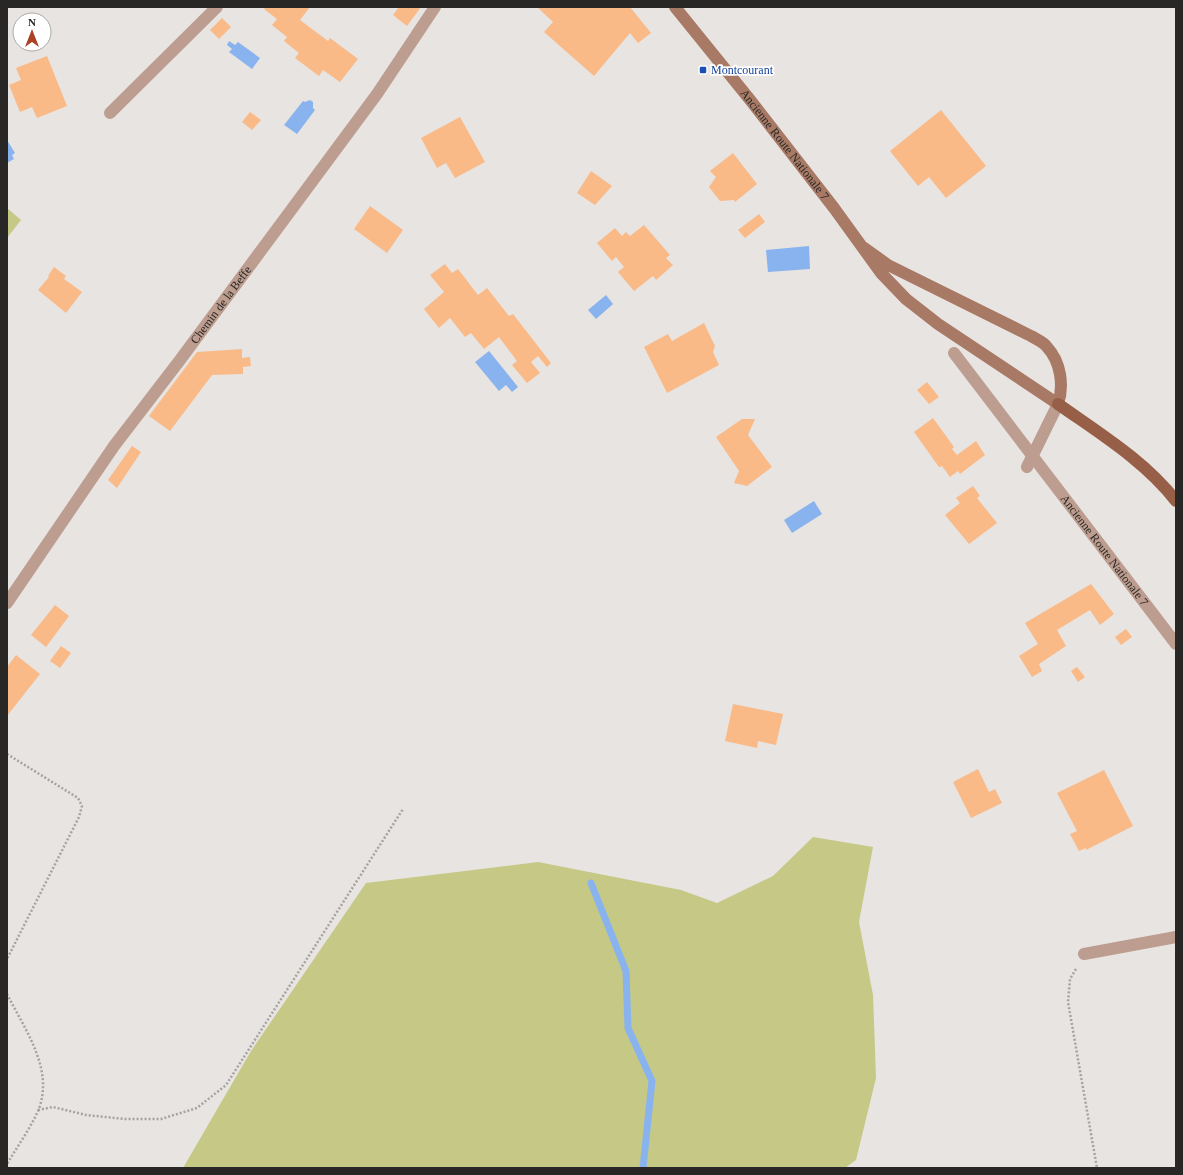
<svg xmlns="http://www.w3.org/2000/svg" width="1183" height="1175" font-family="Georgia,serif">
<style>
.green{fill:#c5c985}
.water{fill:#89b3ee}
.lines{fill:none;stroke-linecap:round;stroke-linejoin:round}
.stream{stroke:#89b3ee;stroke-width:7}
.building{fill:#f9ba88}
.path{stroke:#a5a2a0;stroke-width:2.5;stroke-dasharray:2 2;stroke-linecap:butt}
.lane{stroke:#bd9d8f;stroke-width:12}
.street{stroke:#bd9d8f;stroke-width:12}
.secondary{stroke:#a87965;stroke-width:12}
.primary{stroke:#975f47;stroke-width:12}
.transit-dot{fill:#1a4fb4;stroke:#fff;stroke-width:1.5}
.labels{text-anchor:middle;stroke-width:3.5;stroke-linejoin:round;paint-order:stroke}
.transit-label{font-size:12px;fill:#164399;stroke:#fff;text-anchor:start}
.street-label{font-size:12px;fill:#282725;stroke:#fff}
</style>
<rect width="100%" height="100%" fill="#e8e4e1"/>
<g class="green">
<path d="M7,208L21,220L7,238Z"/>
<path d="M813,837L873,847L859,922L873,995L876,1078L856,1160L845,1168H183L251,1051L366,883L538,862L681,890L717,903L773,876Z"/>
</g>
<g class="water">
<path d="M229,41L235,45L238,42L260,58L252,69L229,52L232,49L227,45Z"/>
<path d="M310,100L313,102V108L315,110L297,134L284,125L303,101L305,102Z"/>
<path d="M7,140L15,153L12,155L14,159L7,163Z"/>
<path d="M809,246L810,269L768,272L766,250Z"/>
<path d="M606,295L613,304L596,319L588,310Z"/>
<path d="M489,351L518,387L512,392L506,385L499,391L475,362Z"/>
<path d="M814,501L822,514L792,533L784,520Z"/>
</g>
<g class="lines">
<path class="stream" d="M591,883L626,971L628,1028L652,1081L643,1168"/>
</g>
<g class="building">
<path d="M266,7H310L300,20L328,41L330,38L358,59L340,82L323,70L319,76L295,58L299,53L284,41L287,37L272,25L277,19L264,9Z"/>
<path d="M399,7H421L407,26L393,15Z"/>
<path d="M537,7H630L651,33L638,43L630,33L594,76L544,32L553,22Z"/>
<path d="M222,18L231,27L219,39L210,30Z"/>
<path d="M47,56L67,106L37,118L32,107L20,112L9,85L21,80L16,68Z"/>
<path d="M941,110L986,166L946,198L929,177L918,186L890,151Z"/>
<path d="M250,112L261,120L252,130L242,122Z"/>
<path d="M460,117L485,162L455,178L446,163L437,168L421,138Z"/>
<path d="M733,153L757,184L735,202L734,200L720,201L709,187L716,177L710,171Z"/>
<path d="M591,171L612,186L595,205L577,193Z"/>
<path d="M370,206L403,230L387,253L354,229Z"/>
<path d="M759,214L765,222L745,238L738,230Z"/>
<path d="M644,225L670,255L666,258L673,265L656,280L653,276L634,291L618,272L624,267L616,257L612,261L597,243L615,228L622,236L626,232L630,236Z"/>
<path d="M445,264L452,273L458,269L478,295L487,288L509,316L513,314L551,363L547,367L538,356L531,362L540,373L527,383L512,365L517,361L499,337L484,349L471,333L465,337L450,318L439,328L424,309L444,292L430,275Z"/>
<path d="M54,267L66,276L64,279L82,292L66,313L38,290L49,277L48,276Z"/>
<path d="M704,323L715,346L713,352L719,365L667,393L644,347L668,334L672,341Z"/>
<path d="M242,349V358L250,357L251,366L243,367V374L212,375L170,431L149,416L197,352Z"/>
<path d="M927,382L939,397L929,404L917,390Z"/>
<path d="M933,418L954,447L952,449L957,455L976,441L985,455L960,474L958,471L950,477L942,466L939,467L914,432Z"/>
<path d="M742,419H755L748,435L772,467L747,486L734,483L739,471L716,437Z"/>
<path d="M132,446L141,452L117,488L108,480Z"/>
<path d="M973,486L980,496L977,498L997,523L969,544L945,515L960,503L956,498Z"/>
<path d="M1091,584L1114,614L1100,625L1090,610L1057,630L1066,646L1039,664L1042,671L1032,677L1019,656L1038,644L1025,623Z"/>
<path d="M55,605L69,616L46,647L31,635Z"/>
<path d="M1126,629L1132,637L1121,645L1115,637Z"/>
<path d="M61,646L71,653L60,668L50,661Z"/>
<path d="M16,655L40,674L7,716V667Z"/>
<path d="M1077,667L1085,677L1078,682L1071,671Z"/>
<path d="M733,704L783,714L776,745L758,741L757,748L725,741Z"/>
<path d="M978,769L989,792L995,789L1002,803L971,818L953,782Z"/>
<path d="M1104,770L1133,826L1086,850V848L1079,851L1070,834L1077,831L1057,793Z"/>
</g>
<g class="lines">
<g class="path">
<path d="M7,754L78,798L82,806L79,817L7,959"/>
<path d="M1076,969L1070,979L1068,1002L1097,1168"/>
<path d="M7,994C25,1030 55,1070 38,1111C30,1129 17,1147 7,1164"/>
<path d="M38,1110L53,1107L86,1115L125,1119H161L197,1108L226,1085L403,809"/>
</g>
<path class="lane" d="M110,113L217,7"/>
<g class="street">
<path id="s1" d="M954,353L1176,644"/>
<path d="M1027,467L1058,404"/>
<path id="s2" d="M7,603L114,446L180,360L377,94L435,7"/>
<path d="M1084,954L1176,937"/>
</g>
<path class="secondary" id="s3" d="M675,7L751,101L834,208L881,273L906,299L938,324L1058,404C1064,386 1061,362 1047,347C1044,342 1036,339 1031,336L888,265L863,247"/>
<path class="primary" d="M1058,404C1099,433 1145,461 1176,501"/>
</g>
<rect class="transit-dot" x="699" y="66" width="8" height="8" rx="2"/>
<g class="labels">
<g class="transit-label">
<text x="711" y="74">Montcourant</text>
</g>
<g class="street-label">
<text dy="4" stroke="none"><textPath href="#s3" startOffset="176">Ancienne Route Nationale 7</textPath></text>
<text dy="4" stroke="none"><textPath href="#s2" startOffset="367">Chemin de la Beffe</textPath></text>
<text dy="4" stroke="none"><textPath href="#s1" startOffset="248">Ancienne Route Nationale 7</textPath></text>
</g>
</g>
<rect width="1183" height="1175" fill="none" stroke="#282725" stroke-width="16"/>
<g transform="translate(32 32)"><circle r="19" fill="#ffffff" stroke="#a9a9a8"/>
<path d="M0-3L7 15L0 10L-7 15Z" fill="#ab4225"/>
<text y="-6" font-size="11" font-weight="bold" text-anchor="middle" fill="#282725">N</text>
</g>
</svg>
